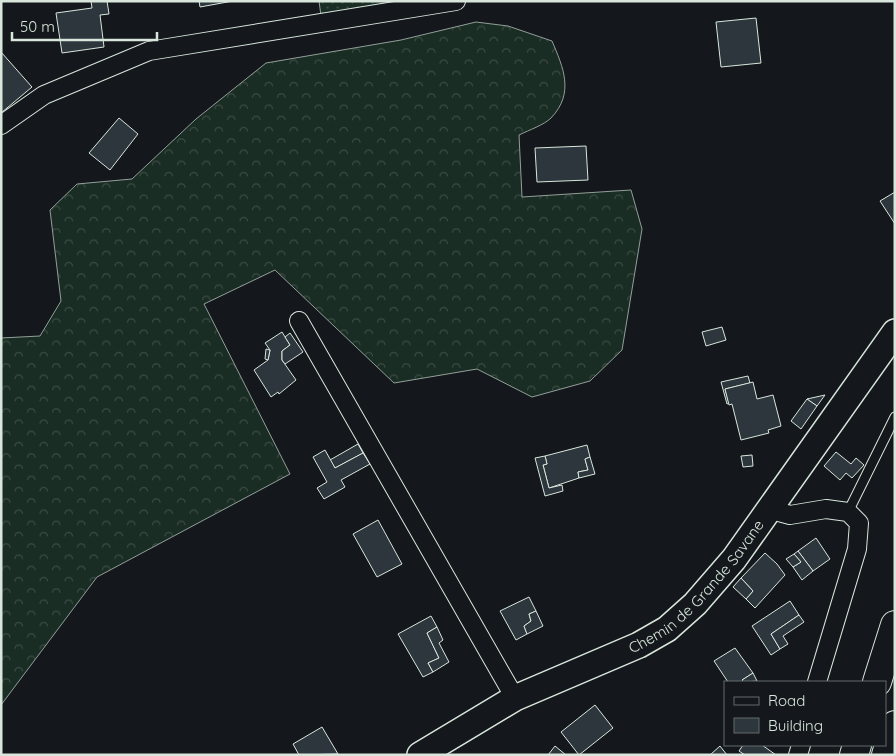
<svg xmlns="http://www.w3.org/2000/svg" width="896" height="756" font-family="Quicksand,sans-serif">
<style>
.grass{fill:url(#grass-dots);stroke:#939e99}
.forest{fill:url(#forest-crowns);stroke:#939e99}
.building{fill:#2c363c;stroke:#d8e6dc}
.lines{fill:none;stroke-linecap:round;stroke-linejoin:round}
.lane-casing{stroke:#d8e6dc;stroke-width:11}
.street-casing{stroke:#d8e6dc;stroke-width:20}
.secondary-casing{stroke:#d8e6dc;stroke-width:28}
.highway-casing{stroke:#d8e6dc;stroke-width:30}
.lane{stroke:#14181c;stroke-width:9}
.street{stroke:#14181c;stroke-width:18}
.secondary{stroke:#14181c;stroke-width:25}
.highway{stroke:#14181c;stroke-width:28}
.labels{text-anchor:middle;stroke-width:4;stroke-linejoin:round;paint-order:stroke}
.street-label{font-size:15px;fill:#d8e6dc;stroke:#14181c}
</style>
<defs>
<pattern id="grass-dots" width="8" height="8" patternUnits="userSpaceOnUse" patternTransform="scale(1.25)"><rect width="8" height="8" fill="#1a2d24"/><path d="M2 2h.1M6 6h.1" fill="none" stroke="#3b4b43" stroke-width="1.8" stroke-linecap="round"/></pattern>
<pattern id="forest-crowns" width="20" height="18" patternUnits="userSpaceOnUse" patternTransform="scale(1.25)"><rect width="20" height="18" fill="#1a2d24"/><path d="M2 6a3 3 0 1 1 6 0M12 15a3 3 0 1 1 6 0" fill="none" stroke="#3b4b43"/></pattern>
</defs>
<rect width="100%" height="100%" fill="#14181c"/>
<path class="grass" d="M319,1H433L322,23Z"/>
<path class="forest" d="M476,22L508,26L552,41C563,67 575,93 551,118C544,125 529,130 519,135L522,197L631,190L642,229L622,350L590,381L532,397L477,369L394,383L275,270L204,304L290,474L97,577L1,705V338L40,336L61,301L50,210L77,184L132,179L196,119L266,63L401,40Z"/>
<g class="building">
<path d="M91,1H107L109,14L100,15L104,47L62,53L56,13L92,8Z"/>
<path d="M199,1H233L200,7Z"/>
<path d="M756,18L761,63L721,67L716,22Z"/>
<path d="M1,52L32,87L1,113Z"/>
<path d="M119,118L138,134L110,170L89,153Z"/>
<path d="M586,146L588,180L537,182L535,148Z"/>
<path d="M895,192V224L880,201Z"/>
<path d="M722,327L726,340L706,346L702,332Z"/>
<path d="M282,332L290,345L282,351V360L296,380L279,394L278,392L271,397L254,370L268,360L270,350L265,343Z"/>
<path d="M290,333L303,352L285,364L282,360V351L290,345L285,337Z"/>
<path d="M266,349L270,350L268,360L265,359Z"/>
<path d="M748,376L750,383L725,389L729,403L727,404L721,382Z"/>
<path d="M753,382L757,399L773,395L781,426L768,430L769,433L741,440L732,404L729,405L725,389Z"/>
<path d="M825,395L817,406L807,399Z"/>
<path d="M807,399L817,406L801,429L791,421Z"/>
<path d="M358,444L363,453L335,468L330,460Z"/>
<path d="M587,445L590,457L585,459L588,470L578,472L579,478L549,488L543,465L547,464L545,456Z"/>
<path d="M325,450L335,468L363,453L370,464L341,480L345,487L324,499L317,488L327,482L313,457Z"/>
<path d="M836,452L851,464L856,458L864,465L852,478L846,473L840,480L824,466Z"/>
<path d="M752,455L753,466L743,467L741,456Z"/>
<path d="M545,456L547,464L543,465L549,488L562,485L563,491L545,496L535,458Z"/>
<path d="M590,457L595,474L579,478L578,472L588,470L585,459Z"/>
<path d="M378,520L402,564L377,577L353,534Z"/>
<path d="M816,538L830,559L813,571L798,551Z"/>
<path d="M798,551L813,571L802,580L793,567L801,562L794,554Z"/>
<path d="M765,553L777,564L785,575L755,608L746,599L753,591L741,578Z"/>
<path d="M794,554L801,562L793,567L786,559Z"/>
<path d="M741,578L753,591L746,599L733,587Z"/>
<path d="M529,597L536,611L529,614L531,621L524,626L527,634L516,640L500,611Z"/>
<path d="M790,601L799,615L771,634L780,649L771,655L752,626Z"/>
<path d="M536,611L543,626L527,634L524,626L531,621L529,614Z"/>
<path d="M799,615L804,622L783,636L788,644L780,649L771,634Z"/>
<path d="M431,616L437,627L427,633L439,658L428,663L433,672L423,677L398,634Z"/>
<path d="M437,627L443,640L439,643L449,662L433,672L428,663L439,658L427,633Z"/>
<path d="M735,648L753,673L742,680L744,682H728L714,661Z"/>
<path d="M753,673L757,681L744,682L742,680Z"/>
<path d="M595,705L613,728L579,755L561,732Z"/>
<path d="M322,727L338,754L299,755L293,744Z"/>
<path d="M743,745H762L776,755H745L739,751Z"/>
<path d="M555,746L566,755H548Z"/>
<path d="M720,746L727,755H710Z"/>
</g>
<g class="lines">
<g class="lane-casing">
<path id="lane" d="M848,512L895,417"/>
</g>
<g class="street-casing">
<g id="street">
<path d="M1,125L44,95L149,51L456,1"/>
<path d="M299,321L515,698"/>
<path d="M768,509L790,515L826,509L848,512L859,523L857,549L817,682"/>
<path d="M798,755L801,745"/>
</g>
</g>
<g class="secondary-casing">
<g id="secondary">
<path id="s1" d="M420,755L515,698L639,645L667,629L695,604L734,559L895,332"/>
</g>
</g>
<g class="highway-casing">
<g id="highway">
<path d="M877,682L895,625"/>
<path d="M854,755L857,745"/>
<path d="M886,755L895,725"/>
</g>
</g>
<use href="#lane" class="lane"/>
<use href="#street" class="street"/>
<use href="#secondary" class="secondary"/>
<use href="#highway" class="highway"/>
</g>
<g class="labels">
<g class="street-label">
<text dy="5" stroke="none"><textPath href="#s1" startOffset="328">Chemin de Grande Savane</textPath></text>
</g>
</g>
<rect width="896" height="756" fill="none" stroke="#d8e6dc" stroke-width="5"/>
<rect x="724" y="681" width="162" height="65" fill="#14181c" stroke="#626a69"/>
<rect x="734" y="697" width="25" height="8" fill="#14181c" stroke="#626a69"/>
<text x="768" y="706" font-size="15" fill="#d8e6dc">Road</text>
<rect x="734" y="718" width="25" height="15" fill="#2c363c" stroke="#626a69"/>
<text x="768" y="731" font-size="15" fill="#d8e6dc">Building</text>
<path d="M12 32v8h145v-8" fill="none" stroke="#d8e6dc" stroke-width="2.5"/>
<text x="20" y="32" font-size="15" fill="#d8e6dc" stroke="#14181c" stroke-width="4" paint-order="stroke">50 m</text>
</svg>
